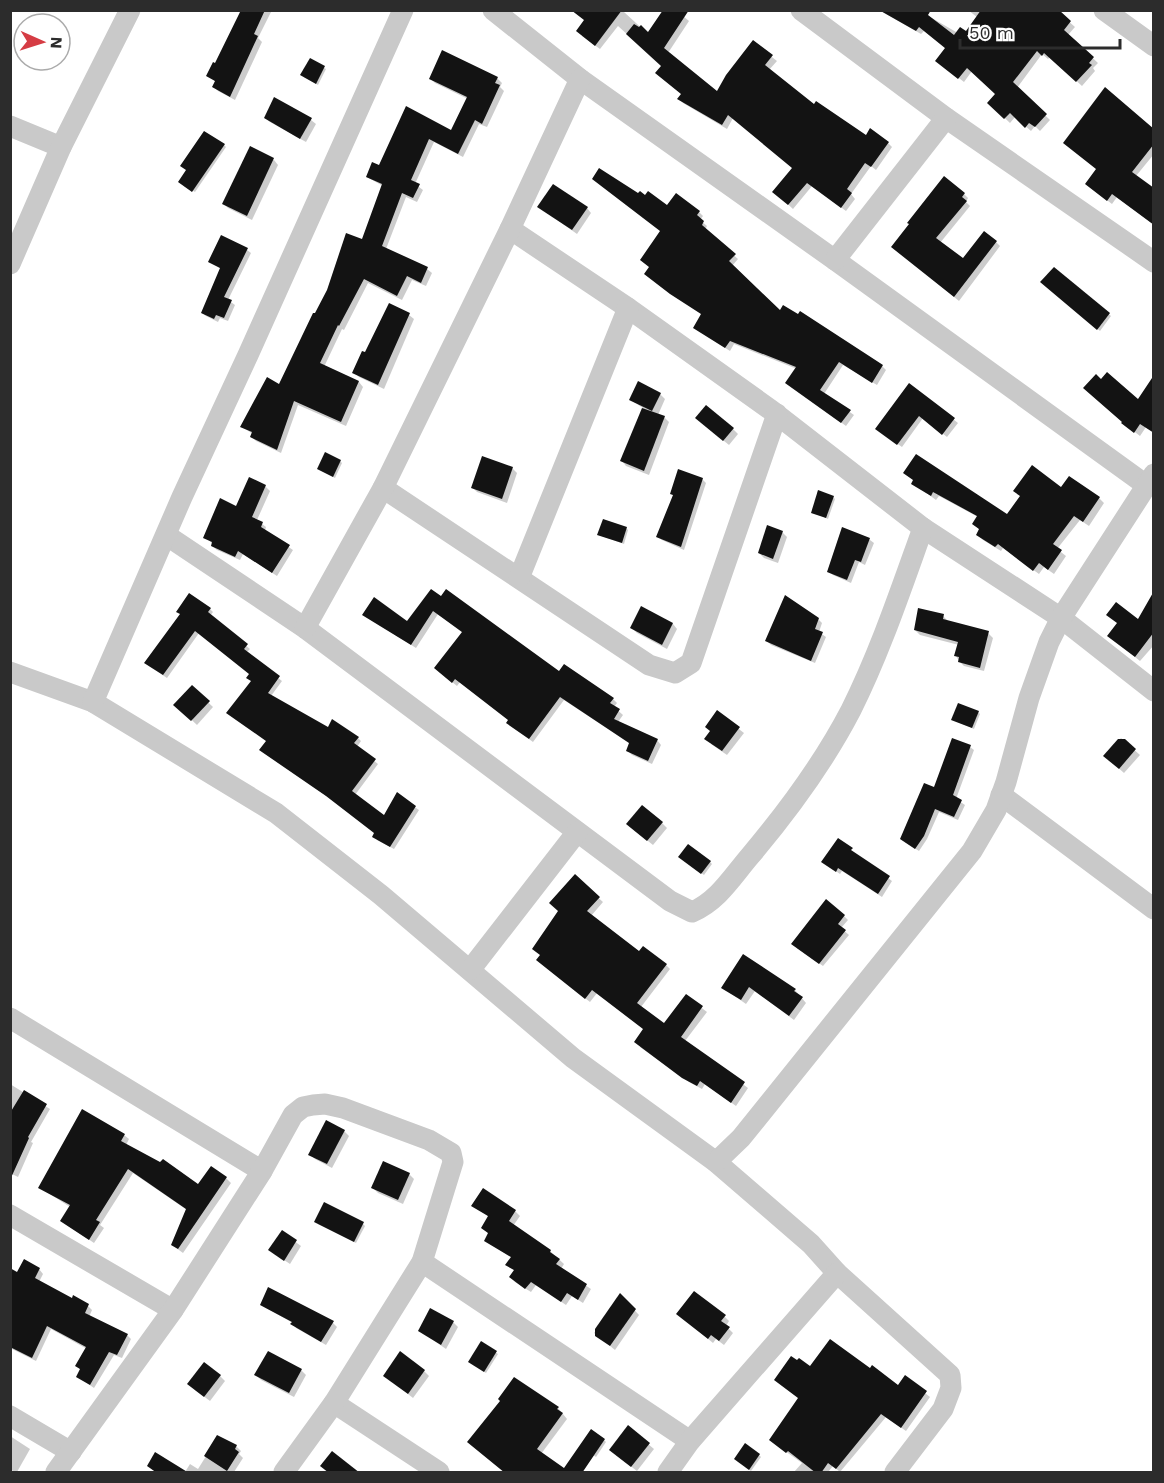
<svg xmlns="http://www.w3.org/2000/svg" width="1164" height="1483" font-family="'Work Sans',sans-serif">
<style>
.shadow{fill:#0003}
.building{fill:#131313}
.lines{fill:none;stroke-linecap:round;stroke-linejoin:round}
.minor{stroke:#c9c9c9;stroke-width:21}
</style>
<rect width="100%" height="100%" fill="#fff"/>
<g class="shadow">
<path d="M244,10H272L258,38L262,42L235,100L218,91L214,87L216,82L208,75L216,65Z"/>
<path d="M574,10H625L624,12L648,34L676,10L689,21L668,53L718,93L753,42L777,61L769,70L815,106L866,137L888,143L892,147L876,170L871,166L851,194L855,199L846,211L812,186L793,209L779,196L794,169L733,118L727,129L683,103L679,99L682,94L662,66L618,26L600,49L582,36L586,21Z"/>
<path d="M879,10H918L996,55L1006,40L968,10H1056L1075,27L1068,35L1098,63L1093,68L1095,71L1082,86L1050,57L1048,59L1042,54L1017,88L1050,120L1040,131L1035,126L1031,131L1015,117L1010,123L989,103L997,94L972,71L964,82L942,65L946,49L924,31L921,34Z"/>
<path d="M310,60L326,69L318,85L304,77Z"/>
<path d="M497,78L502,83L500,87L504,91L487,127L479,124L463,157L434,142L415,184L423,190L417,202L406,197L386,249L427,269L432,273L426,286L412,280L402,300L368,283L344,330L342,329L324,367L359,382L363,387L346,426L298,405L281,453L256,441L252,437L253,434L242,427L279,386L315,315L363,240L383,186L367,177L380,167L406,108L452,132L468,99L435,83L431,79Z"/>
<path d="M265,118L311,120L316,124L306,142L270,122Z"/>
<path d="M1154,131V154L1136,176L1154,190V225L1117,197L1112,204L1091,188Z"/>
<path d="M224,145L226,147L195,192L182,184L188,171Z"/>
<path d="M250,148L274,160L278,165L252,220L228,208L224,204Z"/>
<path d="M964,194L968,198L966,202L970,206L940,243L963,260L996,242L1000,246L959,301L898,251L911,224Z"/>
<path d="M639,195L667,208L699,212L703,216L700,220L707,226L705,230L738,259L732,266L780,313L882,366L886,370L877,385L843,365L824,394L854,415L846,426L787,383L797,369L734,344L730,351L699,331L703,315L651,267L662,232Z"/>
<path d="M539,207L587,208L591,213L577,234Z"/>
<path d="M247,250L251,253L228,300L235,305L228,321L220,318L218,322L206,316L202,313L221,269L210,261Z"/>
<path d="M1054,269L1111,316L1100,331L1042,282Z"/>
<path d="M409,315L414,319L384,389L359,377L354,372L366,354Z"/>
<path d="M1101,381L1138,401L1154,381V433L1146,427L1140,436L1123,423Z"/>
<path d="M910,385L958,423L947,437L923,418L902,447L880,432Z"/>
<path d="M660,394L665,399L658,415L664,417L669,422L649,475L626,466L622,461L643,408L631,400Z"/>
<path d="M702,423L733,429L738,434L729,445Z"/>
<path d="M340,461L342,463L335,478L318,469Z"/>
<path d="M512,468L517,473L507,503L477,492L473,488Z"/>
<path d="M250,479L265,486L270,491L257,520L266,527L265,531L293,550L277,576L243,554L240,560L217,550L212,546L213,544L205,537L237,508Z"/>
<path d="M702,479L706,483L684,550L662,540L658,537L674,496L671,493Z"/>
<path d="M913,483L1008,516L1062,489L1099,498L1104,503L1089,526L1080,520L1057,549L1066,556L1054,574L1044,567L1039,574L1003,548L1001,551L983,540L978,535L980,530L974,524L978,517L939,496L936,500Z"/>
<path d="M833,497L835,499L828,519L813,512Z"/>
<path d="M626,528L628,530L624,544L599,535Z"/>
<path d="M843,529L870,540L874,543L865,565L859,562L851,583L833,575L829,572Z"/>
<path d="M782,532L787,537L778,563L764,558L759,553Z"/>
<path d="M432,591L559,674L613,699L617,703L614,707L623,715L618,722L657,740L661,745L652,764L632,755L628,751L631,744L564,700L533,742L512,727L510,720L460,682L457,686L440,672L463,633L438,614L416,648L364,615L408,623Z"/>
<path d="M1154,594V645L1140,661L1109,636L1139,621Z"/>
<path d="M642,608L673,624L677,629L667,649L637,633L632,628Z"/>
<path d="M210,609L213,612L210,616L250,649L246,653L282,681L271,696L328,729L358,738L361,741L357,747L378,764L355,795L385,817L397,795L419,810L394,849L377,840L376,833L331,799L261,750L267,741L250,674L199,633L167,678L149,666Z"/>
<path d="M943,616L948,621L988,633L993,638L984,671L964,666L959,661L956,656L959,645L920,635L915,630Z"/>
<path d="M818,619L822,623L819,632L826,637L815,663L771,645L767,641Z"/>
<path d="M192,687L213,707L197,725L176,705Z"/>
<path d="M717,712L744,733L727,755L711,744L712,732Z"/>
<path d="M978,712L980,714L974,729L953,720Z"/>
<path d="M1121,738L1140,755L1124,773L1105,756Z"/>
<path d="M970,747L974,750L956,799L965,805L958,820L939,812L927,839L919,851L905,842L935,789Z"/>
<path d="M662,823L667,828L653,845L633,829Z"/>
<path d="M838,841L892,881L882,897L842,871L840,874L827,865Z"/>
<path d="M682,859L710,862L712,864L704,875Z"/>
<path d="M575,877L603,902L591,916L639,954L666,965L670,969L641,1007L665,1025L686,996L707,1012L685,1041L748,1088L736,1106L705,1084L702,1089L689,1082L640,1047L645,1030L597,993L590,1002L542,964L541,955Z"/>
<path d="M844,916L848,920L841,928L849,935L823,966L797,948Z"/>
<path d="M744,956L795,990L806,1003L794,1020L755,991L746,1004L723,988Z"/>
<path d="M10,1084L50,1109L31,1142L33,1143L18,1177L10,1173Z"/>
<path d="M344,1131L349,1136L332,1168L315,1159L310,1154Z"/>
<path d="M124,1135L129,1139L126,1145L199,1186L226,1178L231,1183L183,1253L172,1245L187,1210L133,1173L100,1225L104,1228L94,1243L62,1221L70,1207L39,1187Z"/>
<path d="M409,1174L414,1179L403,1204L378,1193L373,1188Z"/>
<path d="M473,1205L515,1211L520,1216L513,1226L550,1251L564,1264L561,1269L591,1289L583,1303L572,1296L566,1305L536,1285L531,1292L515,1282L511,1277L515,1271L507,1265L512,1258L486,1241L490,1234L482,1228L489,1217Z"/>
<path d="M318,1224H363L365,1226L356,1243Z"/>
<path d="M282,1232L301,1246L290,1264L275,1254Z"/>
<path d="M39,1269L43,1274L39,1282L72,1300L74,1298L88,1306L92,1310L89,1317L127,1335L131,1339L122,1358L114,1355L94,1388L78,1377L81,1370L77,1366L87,1349L51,1329L36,1361L10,1348V1270L17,1274Z"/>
<path d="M621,1296L639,1315L615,1350L594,1333Z"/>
<path d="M261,1305L333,1323L337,1327L326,1345L296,1328L293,1323Z"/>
<path d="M431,1310L453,1322L458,1327L446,1349L420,1331Z"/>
<path d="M678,1314L725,1317L729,1321L726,1326L733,1333L724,1345L716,1339L713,1343Z"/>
<path d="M482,1343L498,1354L486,1373L472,1364Z"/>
<path d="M810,1368L870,1370L898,1387L905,1377L930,1397L906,1431L886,1417L840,1472L833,1466L828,1472H794L802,1463L775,1444L800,1399L775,1380Z"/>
<path d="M301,1370L306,1375L294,1397L261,1380L256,1375Z"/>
<path d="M424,1371L429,1376L413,1398L385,1376Z"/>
<path d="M220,1376L225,1381L210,1401L194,1389Z"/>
<path d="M514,1379L558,1408L567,1419L541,1454L507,1472L502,1401Z"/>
<path d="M628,1427L654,1449L637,1471L616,1455Z"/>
<path d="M10,1436L30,1449L17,1472L10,1470Z"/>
<path d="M218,1437L236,1446L241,1451L239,1454L243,1458L234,1472H157H185L190,1464L198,1469Z"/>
<path d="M604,1440L606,1442L596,1457L583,1448Z"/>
<path d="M759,1455L761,1457L751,1471L738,1461Z"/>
</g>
<g class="building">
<path d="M241,10H265L254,34L258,36L230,97L212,87L215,81L206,76L213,62L215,63Z"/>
<path d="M571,10H622L595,46L576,31L584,20Z"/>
<path d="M663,10H689L664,48L717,91L726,75L753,40L773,55L765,65L814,104L816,101L866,135L870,128L889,142L871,167L865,163L847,189L852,193L841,208L807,183L788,205L772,192L792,168L728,115L722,125L677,99L681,94L655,73L661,66L626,34L634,24L639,27L641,25L648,32Z"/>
<path d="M879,10H931L928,15L954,35L960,27L966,31L981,10H1059L1071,21L1064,30L1094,57L1089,63L1092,65L1076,82L1044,53L1042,56L1037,51L1013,82L1047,114L1035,127L1029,123L1025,128L1010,113L1004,119L987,103L995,94L967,68L958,79L935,61L945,48L919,27L916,31Z"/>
<path d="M442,50L498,77L495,83L500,85L482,124L475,120L458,154L429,139L411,180L420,184L413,198L402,193L382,246L428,267L421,283L407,276L397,296L364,279L339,326L338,325L320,363L359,381L341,422L294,401L277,450L250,437L252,432L240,427L267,377L279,384L313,313H315L327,290L346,233L362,239L382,184L366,177L372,162L379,165L406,106L451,130L467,97L429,79Z"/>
<path d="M310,58L325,66L316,84L300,75Z"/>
<path d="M1105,87L1154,129V144L1132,172L1154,188V225L1112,194L1107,201L1085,184L1096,169L1063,143Z"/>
<path d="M274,97L312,118L300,139L264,118Z"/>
<path d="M204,131L225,144L192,192L178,182L186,170L180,166Z"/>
<path d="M250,146L274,158L247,216L222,204Z"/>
<path d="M599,168L638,193L640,191L645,195L648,191L667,205L676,193L700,211L697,215L704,221L702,225L736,254L729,261L780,310L783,305L798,314L800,311L883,365L872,383L839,362L820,390L851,410L841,423L785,383L796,367L730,341L725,348L693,328L701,314L670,294L644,274L649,267L640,260L660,231L592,179Z"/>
<path d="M944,176L965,193L962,197L967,201L936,238L963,258L984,231L997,241L954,297L891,247L909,224L907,223Z"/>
<path d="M553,184L588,207L572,230L537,207Z"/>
<path d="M221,235L248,248L224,297L232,300L224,318L216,315L214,319L201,313L220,268L208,262Z"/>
<path d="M1054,267L1110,313L1097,330L1040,282Z"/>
<path d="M389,303L410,313L378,385L352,373L362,351L365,352Z"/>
<path d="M1107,372L1138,399L1154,375V433L1140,424L1134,433L1121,423L1122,422L1083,388L1096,374L1101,379Z"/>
<path d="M638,381L661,393L652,411L629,400Z"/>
<path d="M909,383L955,418L942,435L919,416L897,445L875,429Z"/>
<path d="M706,405L734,428L723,441L695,418Z"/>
<path d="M642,408L665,416L644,471L620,461Z"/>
<path d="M325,452L341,460L333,477L317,469Z"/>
<path d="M916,454L1007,514L1020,496L1013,491L1032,465L1061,487L1069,476L1100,497L1083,522L1074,516L1053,544L1062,550L1048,570L1039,563L1033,571L998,544L995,547L976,535L979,529L972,524L977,516L933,492L931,496L911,484L913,480L903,473Z"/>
<path d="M482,456L513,467L502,499L471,488Z"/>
<path d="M678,469L703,478L681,547L656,537L673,495L670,494Z"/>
<path d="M249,477L266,485L252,517L263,522L261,527L290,545L272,573L238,551L235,557L211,546L212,542L203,538L220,498L236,506Z"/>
<path d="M818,490L834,496L826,518L811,513Z"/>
<path d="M603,519L627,527L622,543L597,535Z"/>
<path d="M767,525L783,531L773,559L758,553Z"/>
<path d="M842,527L870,538L861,562L855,560L847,580L827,572Z"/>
<path d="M431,589L441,596L446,589L559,671L564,664L614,698L610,703L620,709L614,719L658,739L648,761L626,751L629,743L560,697L529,739L506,723L508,720L455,679L452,683L434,668L462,632L433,611L411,645L362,615L374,597L407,621Z"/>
<path d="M1154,591V632L1135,657L1107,636L1117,623L1106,615L1116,602L1138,619Z"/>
<path d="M189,593L211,608L208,612L248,644L244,649L280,676L268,693L328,727L332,719L359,737L354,743L376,759L352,791L384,815L397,792L416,806L390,847L372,837L374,833L326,796L259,750L266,741L226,713L251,681L246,678L249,674L195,631L163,675L144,663L180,614L176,612Z"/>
<path d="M785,595L819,618L815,629L823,632L811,661L765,641Z"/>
<path d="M641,606L673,623L662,645L630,628Z"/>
<path d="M918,608L944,614L943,619L989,631L980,668L958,662L959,657L954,656L958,642L914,630Z"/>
<path d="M192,685L210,701L191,721L173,705Z"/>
<path d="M958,703L979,711L972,728L951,720Z"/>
<path d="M717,710L740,727L722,751L704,739L710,731L705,727Z"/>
<path d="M952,738L971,745L953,795L962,800L954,817L935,809L924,836L915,849L900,839L924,783L934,787Z"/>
<path d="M1118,739H1125L1136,749L1119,769L1103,756Z"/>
<path d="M642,805L663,822L647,841L626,824Z"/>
<path d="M838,838L853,848L851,850L890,876L878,894L838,868L836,872L821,862Z"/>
<path d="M688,844L711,861L701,874L678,857Z"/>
<path d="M575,874L600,897L587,911L639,951L643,946L667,964L637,1003L664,1023L686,994L703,1006L681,1037L745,1082L731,1103L700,1081L697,1086L682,1078L634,1042L643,1029L592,990L585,999L536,960L540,955L532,949L558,911L549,903Z"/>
<path d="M826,899L845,915L838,924L846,930L819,964L791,944Z"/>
<path d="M743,954L796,989L794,991L803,997L789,1016L749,987L741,1000L721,988Z"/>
<path d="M24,1090L47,1104L28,1137L29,1138L10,1180V1113Z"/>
<path d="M82,1109L125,1134L121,1141L160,1162L163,1159L198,1184L211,1166L227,1177L178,1249L171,1245L186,1209L128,1169L96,1220L100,1222L89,1240L60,1221L70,1205L38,1188Z"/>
<path d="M326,1120L345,1130L327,1164L308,1155Z"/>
<path d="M383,1161L410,1173L398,1200L371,1188Z"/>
<path d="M483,1188L516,1210L509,1221L551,1250L550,1252L560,1259L556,1264L587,1284L578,1300L567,1293L561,1302L531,1282L525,1289L509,1277L514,1270L505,1265L511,1257L484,1241L488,1233L481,1228L488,1216L471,1206Z"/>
<path d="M324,1202L364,1222L354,1242L314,1222Z"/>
<path d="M282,1230L297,1240L284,1261L268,1250Z"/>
<path d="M24,1259L40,1268L35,1278L72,1298L73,1295L89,1304L85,1313L128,1334L117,1355L109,1352L90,1385L76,1377L80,1369L75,1366L86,1347L47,1326L32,1358L10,1347V1268L17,1272Z"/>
<path d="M268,1287L334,1321L321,1342L290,1324L292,1322L260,1305Z"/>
<path d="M694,1291L726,1315L721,1321L730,1327L719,1341L711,1335L708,1339L676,1314Z"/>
<path d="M620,1293L636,1309L610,1346L595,1336V1329Z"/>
<path d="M430,1308L454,1321L441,1345L418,1331Z"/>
<path d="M830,1339L870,1368L872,1365L898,1385L905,1375L927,1391L901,1428L881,1414L836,1469L828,1463L821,1473H816L788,1451L786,1453L769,1440L798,1398L774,1380L791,1356L797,1360L799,1358L810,1366Z"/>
<path d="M481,1341L497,1351L484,1372L468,1362Z"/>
<path d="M268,1351L302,1369L289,1393L254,1375Z"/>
<path d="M400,1351L425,1370L408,1394L383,1376Z"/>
<path d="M204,1362L221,1375L204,1397L187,1384Z"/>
<path d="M514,1377L559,1407L557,1409L563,1413L537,1449L564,1468L591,1429L605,1439L582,1473H505L467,1442L500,1401L498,1399Z"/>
<path d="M628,1425L650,1443L631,1467L609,1450Z"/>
<path d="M217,1435L237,1445L235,1449L239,1452L227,1471L204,1456Z"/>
<path d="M745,1443L760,1454L749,1470L734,1459Z"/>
<path d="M332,1451L360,1473H329L320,1466Z"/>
<path d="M155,1452L189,1473H157L147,1466Z"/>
</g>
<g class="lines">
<g class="minor">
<path d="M493,10L580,79L835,260L1146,485"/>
<path d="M801,10L946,118L1154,262"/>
<path d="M1104,10L1154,46"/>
<path d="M10,126L61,147"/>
<path d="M510,229L628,308L771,410L923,528L1061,618L1154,691"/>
<path d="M835,260L946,118"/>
<path d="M10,264L61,147L130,10"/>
<path d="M383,488L649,665L675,673L691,663L777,414"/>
<path d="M166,535L305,628L670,901L692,912C718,901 732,877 750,856C788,811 824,762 851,710C880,652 901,589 923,528"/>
<path d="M519,578L628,308"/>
<path d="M305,628L383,488L510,229L580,79"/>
<path d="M10,672L93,702L276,813L381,895L573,1058L716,1162L811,1244L837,1273L950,1375L951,1388L943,1409L895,1472"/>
<path d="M93,702L182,497L248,355L403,10"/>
<path d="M1001,795L1154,909"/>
<path d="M470,970L577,832"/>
<path d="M10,1018L262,1171"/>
<path d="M716,1162L741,1138L972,851L996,810L1006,782L1029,698L1049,642L1061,618L1154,474"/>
<path d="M10,1215L173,1310"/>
<path d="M422,1262L690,1441"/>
<path d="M334,1403L439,1472"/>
<path d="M10,1416L71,1452"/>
<path d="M56,1472L173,1310L262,1171L293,1115L303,1107L313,1105L325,1104L343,1108L429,1140L451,1153L453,1162L422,1262L334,1403L284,1472"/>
<path d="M668,1472L690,1441L837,1273"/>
</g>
</g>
<rect width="1164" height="1483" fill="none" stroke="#2c2c2c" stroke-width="24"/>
<g transform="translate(42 42) rotate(93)"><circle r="28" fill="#ffffff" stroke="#ababab" stroke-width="1.5"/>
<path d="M0-4.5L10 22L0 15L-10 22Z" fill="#d53c44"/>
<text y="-9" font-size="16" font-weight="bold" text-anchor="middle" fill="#2c2c2c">N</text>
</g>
<path d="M960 39v9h160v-9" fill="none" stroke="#2c2c2c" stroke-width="3"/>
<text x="969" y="39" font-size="18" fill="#2c2c2c" stroke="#ffffff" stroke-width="4.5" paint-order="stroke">50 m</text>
</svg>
